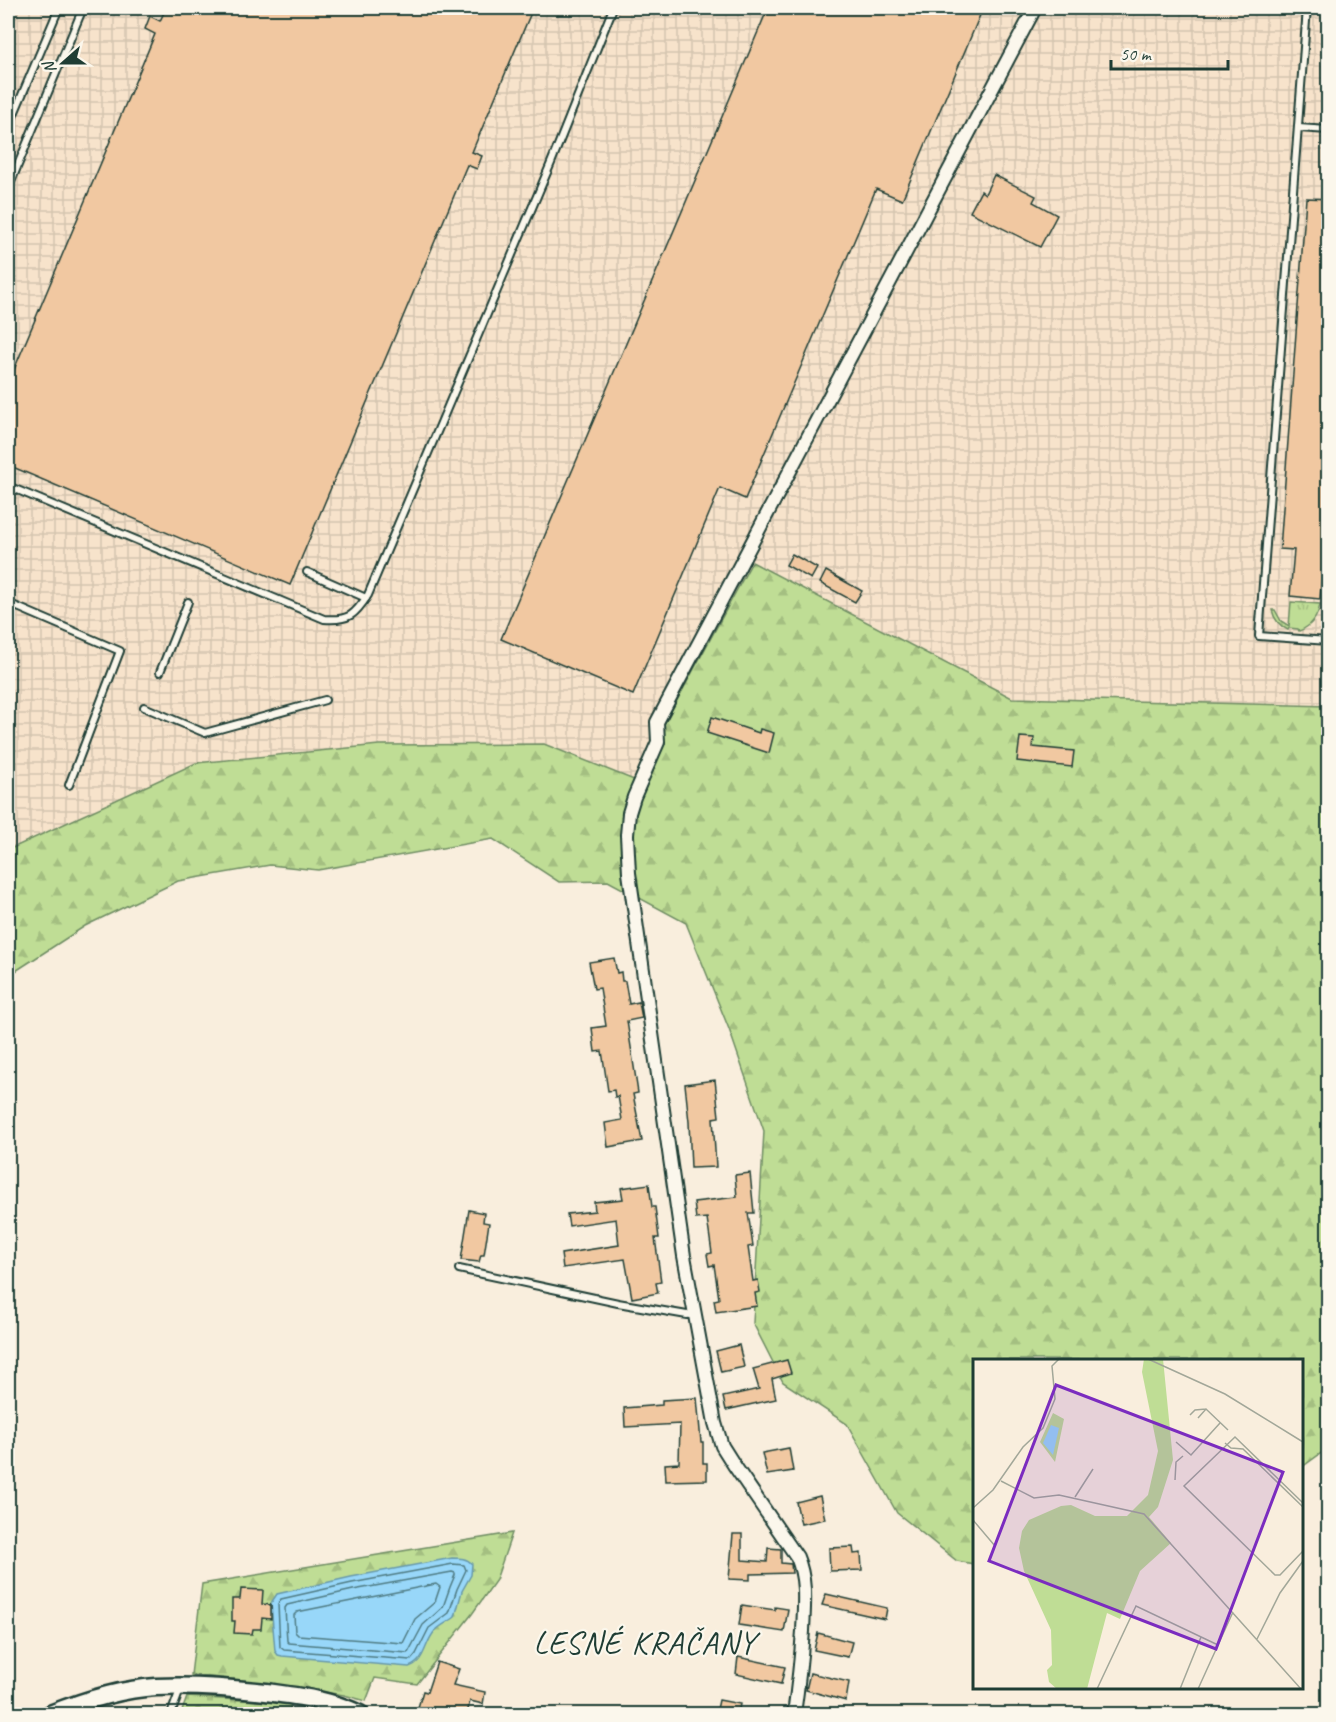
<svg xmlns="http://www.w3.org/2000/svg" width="1336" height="1722" font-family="Caveat,sans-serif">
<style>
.industrial{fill:url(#industrial-grid)}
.grass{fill:url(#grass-tufts);stroke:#6f8d64;stroke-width:1.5}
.forest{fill:url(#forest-firs);stroke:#6f8d64;stroke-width:1.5}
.cemetery{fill:url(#cemetery-stones);stroke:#6f8d64;stroke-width:1.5}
.water{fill:#98d7f9;stroke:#6899aa;stroke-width:1.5}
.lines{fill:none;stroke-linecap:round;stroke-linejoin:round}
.shore{stroke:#4f7b83;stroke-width:1.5}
.building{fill:#f1c8a1;stroke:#1f3d34;stroke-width:1.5}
.lane-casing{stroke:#1f3d34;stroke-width:10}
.street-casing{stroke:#1f3d34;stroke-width:16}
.secondary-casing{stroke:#1f3d34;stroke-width:21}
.lane{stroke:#fbf7ec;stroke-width:6}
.street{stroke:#fbf7ec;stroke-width:12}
.secondary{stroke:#fbf7ec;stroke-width:16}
.labels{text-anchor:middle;stroke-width:4.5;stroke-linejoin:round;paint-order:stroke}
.quarter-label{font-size:32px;letter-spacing:1.5px;fill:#1f3d34;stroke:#fbf7ec}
.inset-road{fill:none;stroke:#a2a799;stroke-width:1.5}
.view{fill:#7b2cbf;fill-opacity:0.15;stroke:#7b2cbf;stroke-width:3}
.inset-edge{fill:none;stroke:#1f3d34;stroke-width:3}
</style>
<defs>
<pattern id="industrial-grid" width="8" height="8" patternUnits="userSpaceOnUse" patternTransform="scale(1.5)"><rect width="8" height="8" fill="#f7e3cb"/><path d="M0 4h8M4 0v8" fill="none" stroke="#d3c4af"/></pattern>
<pattern id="grass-tufts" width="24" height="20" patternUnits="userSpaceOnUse" patternTransform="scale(1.5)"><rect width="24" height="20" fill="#bfdd95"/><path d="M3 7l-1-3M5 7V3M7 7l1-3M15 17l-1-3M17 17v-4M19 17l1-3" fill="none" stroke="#a4bf81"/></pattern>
<pattern id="forest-firs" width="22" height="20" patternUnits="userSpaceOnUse" patternTransform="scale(1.5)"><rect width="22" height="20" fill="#bfdd95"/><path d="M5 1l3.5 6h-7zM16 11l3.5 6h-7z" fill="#a4bf81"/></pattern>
<pattern id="cemetery-stones" width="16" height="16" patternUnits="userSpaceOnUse" patternTransform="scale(1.5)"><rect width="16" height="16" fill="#bfdd95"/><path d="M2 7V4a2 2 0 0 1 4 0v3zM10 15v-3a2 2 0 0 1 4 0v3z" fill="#a4bf81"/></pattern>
</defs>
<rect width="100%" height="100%" fill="#f9eedd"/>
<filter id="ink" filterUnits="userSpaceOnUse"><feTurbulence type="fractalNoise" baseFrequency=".0167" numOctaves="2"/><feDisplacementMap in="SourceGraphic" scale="12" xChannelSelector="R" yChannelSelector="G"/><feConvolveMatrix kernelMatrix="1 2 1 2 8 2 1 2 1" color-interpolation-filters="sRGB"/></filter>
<g filter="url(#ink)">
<path class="industrial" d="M8,8H1328V706L1012,698L752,562L634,780L544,744L379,745L196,763L8,850Z"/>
<path class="grass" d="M1291,602L1320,604C1318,617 1312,626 1299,631L1298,629L1289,628L1288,630C1280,626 1274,619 1272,610H1275L1281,621L1289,626Z"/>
<g class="forest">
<path d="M752,562L1012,698L1328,706V1448L1302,1467V1360H974V1564L957,1561L897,1513L847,1424L783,1382L753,1323L764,1131L729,1029L686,923L608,881L559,882L493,839L318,870L270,865L178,881L85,926L8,976V850L196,763L379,745L544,744L634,780Z"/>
<path d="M512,1533L496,1580L472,1614L417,1684L375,1678L366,1701L344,1695L242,1680L191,1675L202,1584Z"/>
</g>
<path class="cemetery" d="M187,1697L292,1703L288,1714H181Z"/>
<path class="water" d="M452,1558C460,1558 467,1558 472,1564L471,1575L462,1591L455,1617C448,1623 437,1626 432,1635C424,1647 424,1662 409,1667L282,1656L278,1655L275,1651L271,1603L277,1594L351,1577Z"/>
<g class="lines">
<g class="shore">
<path d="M453,1564L464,1565L466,1570L457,1589L449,1613L429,1628L416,1654L411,1660L284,1650L280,1647L278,1604L281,1599L352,1583Z"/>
<path d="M452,1572L455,1573V1575L450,1587L443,1607L423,1625L408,1653L289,1643L287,1641L285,1608L287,1605L353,1590Z"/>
<path d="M436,1584L440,1587L435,1602L415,1619L403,1643L298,1635L295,1632L294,1615L297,1612Z"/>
</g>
</g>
<g class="building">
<path d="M166,8H533L472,152L482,156L477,169L467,165L290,585L8,465V384L155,34L145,29L150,16L160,21Z"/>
<path d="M768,8H983L902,200L876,189L745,499L720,488L633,695L501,639Z"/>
<path d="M994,175L1036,196L1033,202L1057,215L1040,247L970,212L981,191L985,194Z"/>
<path d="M1306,198L1329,199V552H1324L1320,599L1290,596L1294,550L1280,549Z"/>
<path d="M792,554L817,568L811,579L786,565Z"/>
<path d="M826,571L862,591L855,602L820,583Z"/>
<path d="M712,717L759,733L760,729L774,733L769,753L707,733Z"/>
<path d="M1020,737L1034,738L1033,747L1074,751L1072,767L1017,761Z"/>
<path d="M614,958L617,973L621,972L622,981H625L629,1004L639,1002L642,1018L627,1021L638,1093L633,1094L642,1141L608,1147L605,1123L622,1120L618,1096L615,1097L614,1090L608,1091L602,1051L595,1052L592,1028L606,1026L600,988L594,989L589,962Z"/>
<path d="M715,1080L719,1117L713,1118L716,1167L691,1168L689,1122L685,1084Z"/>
<path d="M750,1173L754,1213H748L753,1246L748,1247L753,1281L758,1280L760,1292L755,1293L757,1306L716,1312L714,1300L719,1299L714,1265L709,1266L707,1254L712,1253L707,1218L696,1219L694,1202L737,1197L735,1175Z"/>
<path d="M649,1184L652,1207H655L659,1238H655L661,1282L656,1283L658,1293L632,1298L625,1259L563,1268L561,1254L619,1245L616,1219L569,1226L567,1214L595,1211L594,1202L623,1199L621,1188Z"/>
<path d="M469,1210L484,1213L483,1222L489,1223L484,1255H481L479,1262L461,1260Z"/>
<path d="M739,1345L744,1367L721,1372L716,1351Z"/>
<path d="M787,1360L791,1373L772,1379L776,1399L726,1410L723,1397L759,1389L753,1369Z"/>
<path d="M697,1398L701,1442H703V1463H707V1480L666,1481L665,1464L679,1463L680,1424L625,1427L624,1408L662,1405V1400Z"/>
<path d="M789,1448L793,1471L767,1475L762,1453Z"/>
<path d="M820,1496L825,1519L801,1524L796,1502Z"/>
<path d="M733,1534H742V1560L767,1562L768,1548L781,1549V1563L791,1564L792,1573L750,1574V1580L729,1579Z"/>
<path d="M853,1547L854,1554L861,1553L862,1570L830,1571L829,1548Z"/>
<path d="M241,1589L263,1590L262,1604L271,1605V1619L262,1618L261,1629H253L252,1634L234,1633L235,1621H232V1599H240Z"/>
<path d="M826,1594L887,1608L885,1619L822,1605Z"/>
<path d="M742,1605L775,1610V1607L788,1609L784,1632L739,1625Z"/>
<path d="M818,1633L852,1642L848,1657L814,1650Z"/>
<path d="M738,1657L785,1667L781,1684L736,1674Z"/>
<path d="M437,1662L459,1669L453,1685L485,1692L483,1704L470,1701L467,1714H416L423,1691L427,1692Z"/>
<path d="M810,1673L849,1682L846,1701L806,1690Z"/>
<path d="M719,1700L740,1704L738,1714H716Z"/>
</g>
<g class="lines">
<g class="lane-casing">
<g id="lane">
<path d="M1307,8L1259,636L1328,641"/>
<path d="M8,128L59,8"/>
<path d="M1299,128L1328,130"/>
<path d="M8,189L83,8"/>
<path d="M8,486L324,619C349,621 355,615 368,595L551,163L613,8"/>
<path d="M307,572L366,598"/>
<path d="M8,603L120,651L69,785"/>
<path d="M160,672L188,602"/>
<path d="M144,707L205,733L325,700"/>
<path d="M459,1269L618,1303L687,1315L694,1314"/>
<path d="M171,1714L180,1690"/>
</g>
</g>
<g class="street-casing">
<path id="street" d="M794,1714C798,1686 801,1659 803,1631C804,1605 807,1581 797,1557L734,1465L722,1446L715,1423L684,1256L629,873L627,835L629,813L634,797L658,742L657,722L1035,8"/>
</g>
<g class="secondary-casing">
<path id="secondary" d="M50,1714C83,1701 120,1689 156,1687C193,1685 230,1688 266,1692C303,1697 326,1699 360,1714"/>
</g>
<use href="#lane" class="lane"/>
<use href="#street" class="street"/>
<use href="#secondary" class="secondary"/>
</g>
</g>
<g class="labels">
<g class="quarter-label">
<text x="645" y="1653">LESNÉ KRAČANY</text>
</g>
</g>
<g transform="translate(973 1359)">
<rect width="330" height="330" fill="#f9eedd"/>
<path d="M171,0H190L200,101L185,148L176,158L198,184L167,212L147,260L134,254L114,330H84L76,323L74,311L79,306L78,271L51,212L46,189L49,172L56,161L88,147L98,146L122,157H154L175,136L185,92L169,13ZM80,54L91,60L82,103L67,83Z" fill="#bfdd95"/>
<path d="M78,66L86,69L80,96L70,84Z" fill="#98d7f9"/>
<path class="inset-road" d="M175,0L252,35L330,83M217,56L222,51L233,50M225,59L233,50L255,71M203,83L218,96L247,64M252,84L258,89L270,90L330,148M202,121L203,103L210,97M28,122L61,139L86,136L171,155L328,330M102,138L120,110M330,144L262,78L211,127L302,216H307L330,192M0,149L20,131L50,88L70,69L82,40L79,7L86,0M0,161L22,187M284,280L307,234L330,202M124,330L163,247L245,286M207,330L228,278M225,330L260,253"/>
<path class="view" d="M83,26L310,113L243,290L16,202Z"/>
<rect width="330" height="330" class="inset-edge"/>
</g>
<rect width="1336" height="1722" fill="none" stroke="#fbf7ec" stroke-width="30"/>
<rect x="15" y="15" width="1306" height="1692" fill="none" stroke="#1f3d34" stroke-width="2" filter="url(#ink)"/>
<g transform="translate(63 63) rotate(249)" stroke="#fbf7ec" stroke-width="4.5" paint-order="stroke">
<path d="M0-4.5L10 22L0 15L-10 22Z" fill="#1f3d34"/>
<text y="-9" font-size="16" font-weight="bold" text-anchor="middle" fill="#1f3d34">N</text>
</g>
<path d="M1111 60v9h117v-9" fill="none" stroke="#1f3d34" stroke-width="3"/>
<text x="1120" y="60" font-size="18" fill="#1f3d34" stroke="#fbf7ec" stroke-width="4.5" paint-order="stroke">50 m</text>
</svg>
